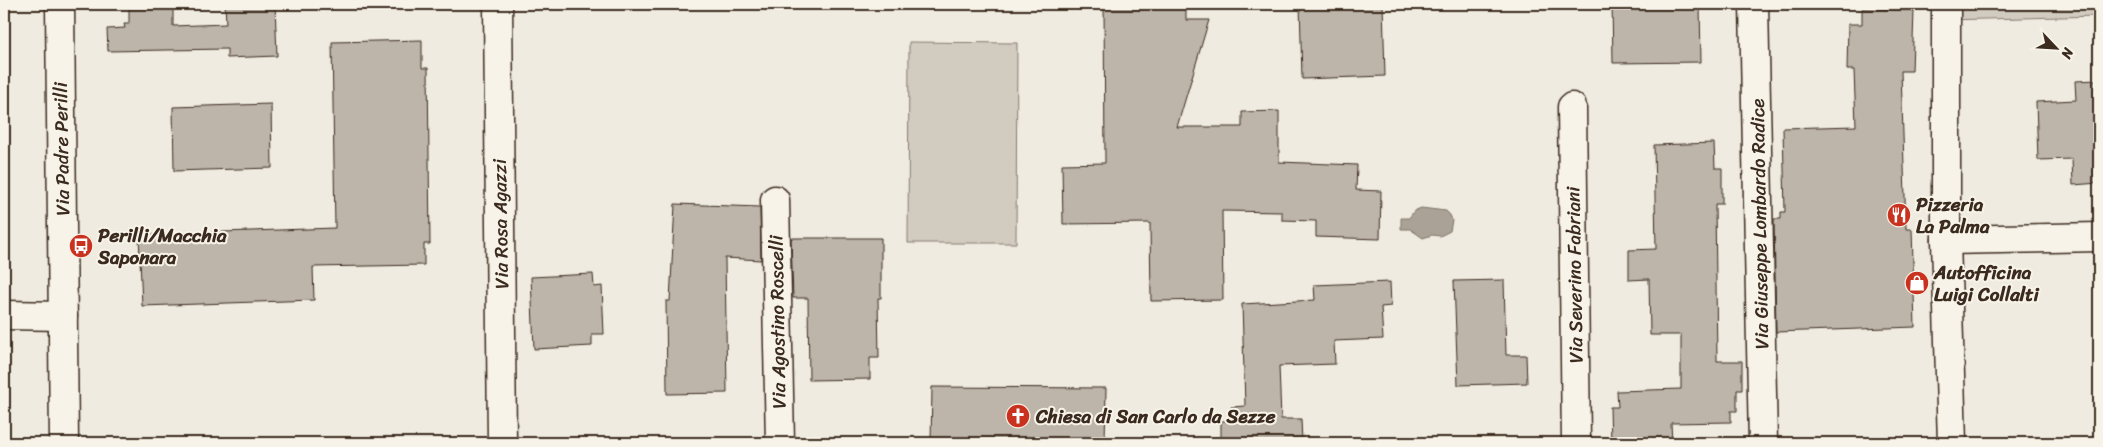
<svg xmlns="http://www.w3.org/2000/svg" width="2103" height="447" font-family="Sriracha,sans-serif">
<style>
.green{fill:#d1cbc0;stroke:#867a6f}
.water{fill:#aaa296;stroke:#7e7266}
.building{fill:#bdb5aa;stroke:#3b2a1e}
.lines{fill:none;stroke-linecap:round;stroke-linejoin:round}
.minor-casing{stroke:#3b2a1e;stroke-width:31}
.tertiary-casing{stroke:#3b2a1e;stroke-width:31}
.minor{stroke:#f7f3e8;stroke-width:28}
.tertiary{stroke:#f7f3e8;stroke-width:28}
.labels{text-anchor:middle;stroke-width:4;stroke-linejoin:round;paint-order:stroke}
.street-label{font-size:19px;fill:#3b2a1e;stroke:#f7f3e8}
.poi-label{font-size:19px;font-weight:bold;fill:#3b2a1e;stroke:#f7f3e8;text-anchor:start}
</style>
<rect width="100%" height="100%" fill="#efebe0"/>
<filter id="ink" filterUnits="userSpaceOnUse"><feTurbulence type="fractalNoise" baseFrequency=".02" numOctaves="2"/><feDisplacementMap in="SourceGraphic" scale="10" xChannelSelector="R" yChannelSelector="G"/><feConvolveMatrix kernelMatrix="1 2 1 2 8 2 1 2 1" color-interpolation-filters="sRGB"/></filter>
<g filter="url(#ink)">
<g class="green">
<path d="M1946,4H2099V16L1946,20Z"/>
<path d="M909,42L1017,43L1016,243H908Z"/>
</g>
<path class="water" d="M1421,208L1446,211L1450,215L1452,220L1450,231L1440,236L1432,235L1423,238L1410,229H1401V218H1409L1414,211Z"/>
<g class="building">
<path d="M129,4H173V26L226,24L225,4H275L277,56L227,58V49L108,51L107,29L125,28L124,24H129Z"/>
<path d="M1104,4H1186V20H1209L1177,127H1242V112L1279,111V162L1357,165L1356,190L1381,191L1380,239L1316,237V221L1282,220V212L1222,211L1223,300L1151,301L1150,223L1063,224L1062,164L1105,163Z"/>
<path d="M1300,4H1383L1385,76L1302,79Z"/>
<path d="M1612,4H1700L1701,62L1613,63Z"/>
<path d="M1862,9L1914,10L1912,71H1901L1906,229H1912L1915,327L1776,332L1774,219H1781V212H1785L1783,128L1856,126L1854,70H1847L1848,24H1862Z"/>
<path d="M422,40V68H428L430,244H424V265L313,267L314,300L142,306L139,235L335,228L332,42Z"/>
<path d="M2099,80V183L2073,185L2072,159L2038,160L2036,102L2076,100L2075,81Z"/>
<path d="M271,104L272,168L174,171L173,107Z"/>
<path d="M1714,143L1715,168H1722V204H1715L1717,361H1742V390H1737V411H1731V422L1671,423L1672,443H1611L1610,407H1618L1617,391L1681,389V335H1650L1649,279L1629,280V250L1656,249L1654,145Z"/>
<path d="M675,204L760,207L761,260L725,258L727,393L667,394L666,301H670Z"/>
<path d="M791,238H881V298H878L879,358H870V379L809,380L808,298H793Z"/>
<path d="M593,274L594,287L602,286L604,334H592V346L534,349L531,277Z"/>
<path d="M1504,280L1506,355H1526L1527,383L1458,385L1454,281Z"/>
<path d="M1390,282L1391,306L1381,307L1383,339L1334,341L1335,364L1279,366L1281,419H1301L1302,443H1221V421H1232L1231,407L1245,406L1242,304L1315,300L1314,285Z"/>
<path d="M932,387L1106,388L1105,443H931Z"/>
</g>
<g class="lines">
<g class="minor-casing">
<g id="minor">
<path d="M60,4L64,443"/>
<path d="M498,4L502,443"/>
<path d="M1754,4L1763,443"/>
<path d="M1572,107L1576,443"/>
<path d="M775,200L780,443"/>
<path d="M1946,240L2099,237"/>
<path d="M4,315L63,316"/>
</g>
</g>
<g class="tertiary-casing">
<path id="tertiary" d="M1946,4V240L1952,443"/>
</g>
<use href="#minor" class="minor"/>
<use href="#tertiary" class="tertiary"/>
</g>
</g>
<defs>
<g id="restaurant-disc" transform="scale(1.25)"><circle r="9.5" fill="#c8321e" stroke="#f7f3e8"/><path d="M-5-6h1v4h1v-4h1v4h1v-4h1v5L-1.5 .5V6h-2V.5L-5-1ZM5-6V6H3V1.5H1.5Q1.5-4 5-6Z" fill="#fff"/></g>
<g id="bus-disc" transform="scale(1.25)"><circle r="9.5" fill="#c8321e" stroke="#f7f3e8"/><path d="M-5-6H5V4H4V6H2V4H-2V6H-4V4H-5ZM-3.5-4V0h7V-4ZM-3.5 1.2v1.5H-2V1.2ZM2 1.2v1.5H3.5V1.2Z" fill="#fff"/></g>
<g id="shop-disc" transform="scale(1.25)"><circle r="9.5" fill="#c8321e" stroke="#f7f3e8"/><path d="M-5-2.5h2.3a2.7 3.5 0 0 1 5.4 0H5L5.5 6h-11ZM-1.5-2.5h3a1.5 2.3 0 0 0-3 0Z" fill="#fff"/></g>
<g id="church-disc" transform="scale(1.25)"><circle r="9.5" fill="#c8321e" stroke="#f7f3e8"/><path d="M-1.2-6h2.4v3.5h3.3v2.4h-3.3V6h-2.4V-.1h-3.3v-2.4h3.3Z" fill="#fff"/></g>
</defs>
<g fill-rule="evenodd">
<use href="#restaurant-disc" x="1899" y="215"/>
<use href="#bus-disc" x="81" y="246"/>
<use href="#shop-disc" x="1917" y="283"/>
<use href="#church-disc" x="1018" y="416"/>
</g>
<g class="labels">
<g class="street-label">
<text transform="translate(61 149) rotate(-91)" y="7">Via Padre Perilli</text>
<text transform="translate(500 224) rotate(-91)" y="7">Via Rosa Agazzi</text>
<text transform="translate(1759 224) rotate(-91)" y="7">Via Giuseppe Lombardo Radice</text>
<text transform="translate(1574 275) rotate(-91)" y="7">Via Severino Fabriani</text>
<text transform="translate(777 322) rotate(-91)" y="7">Via Agostino Roscelli</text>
</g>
<g class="poi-label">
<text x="1916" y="211">Pizzeria<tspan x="1916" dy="22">La Palma</tspan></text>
<text x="98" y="242">Perilli/Macchia<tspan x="98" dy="22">Saponara</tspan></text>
<text x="1934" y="279">Autofficina<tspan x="1934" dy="22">Luigi Collalti</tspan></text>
<text x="1036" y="423">Chiesa di San Carlo da Sezze</text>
</g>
</g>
<rect width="2103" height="447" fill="none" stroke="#f7f3e8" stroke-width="20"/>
<rect x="10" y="10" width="2083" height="427" fill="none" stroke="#3b2a1e" stroke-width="2" filter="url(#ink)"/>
<g transform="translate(2056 48) rotate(115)" stroke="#f7f3e8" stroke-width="4" paint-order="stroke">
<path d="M0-4L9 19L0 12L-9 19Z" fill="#3b2a1e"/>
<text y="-8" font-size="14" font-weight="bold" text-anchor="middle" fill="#3b2a1e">N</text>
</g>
</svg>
